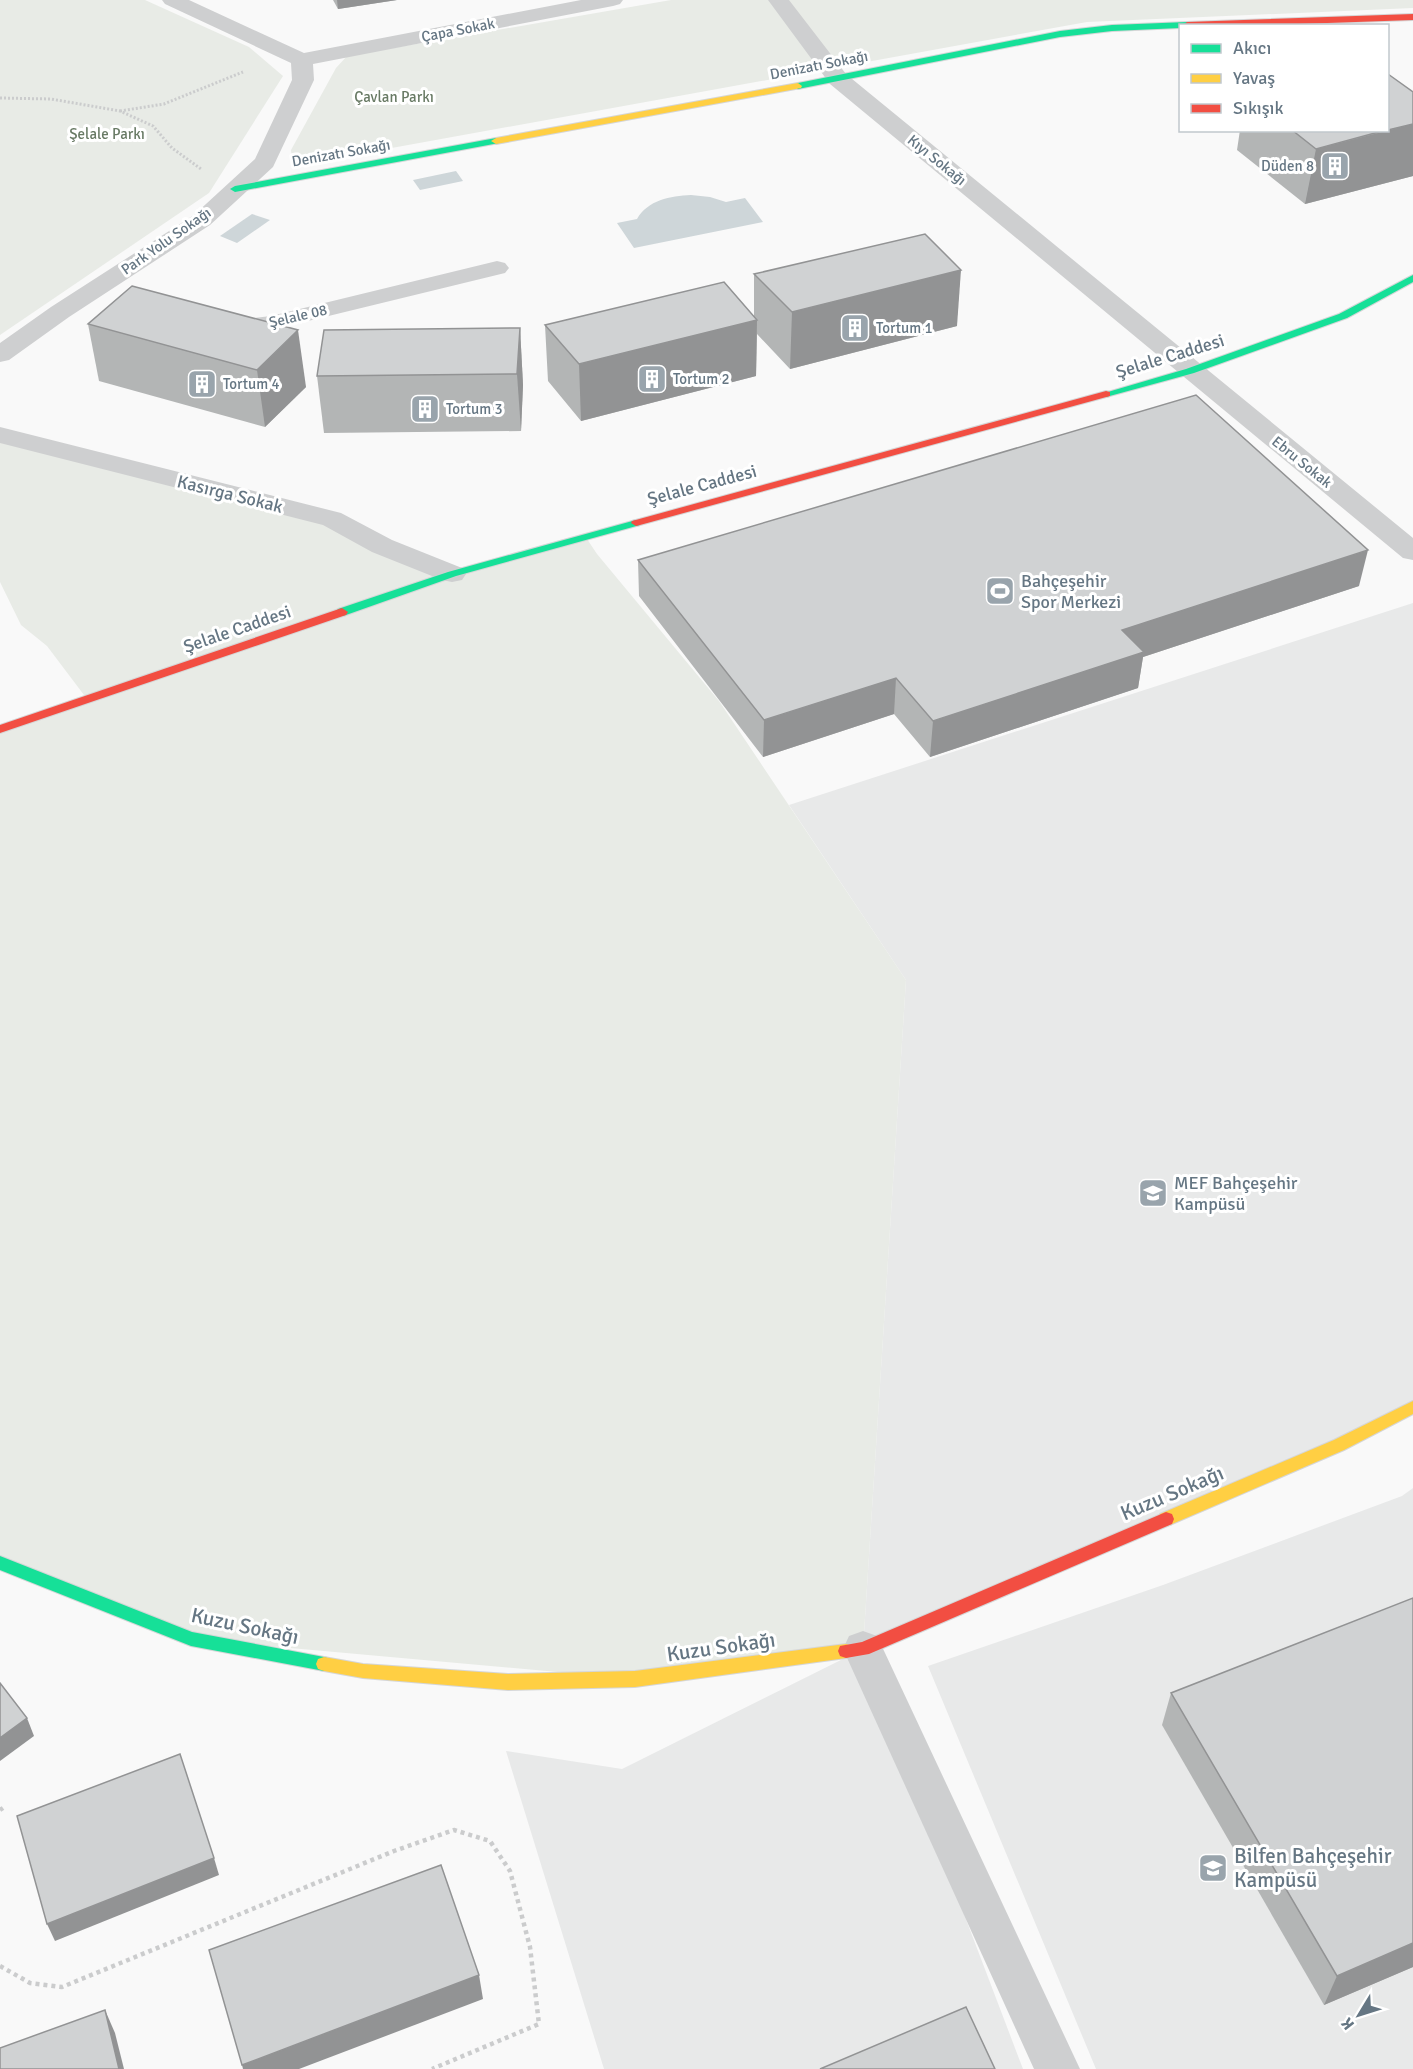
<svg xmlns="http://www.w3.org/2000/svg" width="1413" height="2069" font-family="Signika,sans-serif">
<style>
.built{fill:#e8e9e9}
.green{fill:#e8ebe6}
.water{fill:#ced6d9}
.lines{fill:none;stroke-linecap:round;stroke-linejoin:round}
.fast-casing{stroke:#d5d6d7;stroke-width:2}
.slow-casing{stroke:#d5d6d7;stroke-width:2}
.jam-casing{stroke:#d5d6d7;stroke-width:2}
.path-far1{stroke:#cbcccd;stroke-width:3;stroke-dasharray:2 2;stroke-linecap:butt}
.path{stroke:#cbcccd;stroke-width:4.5;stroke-dasharray:4 4;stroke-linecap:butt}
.street{fill:#cecfd0;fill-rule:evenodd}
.fast{fill:#16e098;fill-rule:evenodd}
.slow{fill:#ffcf43;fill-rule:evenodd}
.jam{fill:#f24e42;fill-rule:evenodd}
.wall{fill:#b3b5b5}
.shaded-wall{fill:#929394}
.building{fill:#d0d2d3;stroke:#929394;stroke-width:1.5}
.labels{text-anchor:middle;stroke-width:6;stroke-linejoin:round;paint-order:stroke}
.far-street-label{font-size:15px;fill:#657683;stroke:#fff}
.far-park-label{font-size:15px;fill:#687a64;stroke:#fff}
.far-poi-label{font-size:15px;fill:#657683;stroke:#fff;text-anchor:start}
.street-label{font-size:18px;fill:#657683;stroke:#fff}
.poi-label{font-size:18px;fill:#657683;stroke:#fff;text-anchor:start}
.near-street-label{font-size:21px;fill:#657683;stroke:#fff}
.near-poi-label{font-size:21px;fill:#657683;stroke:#fff;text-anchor:start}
</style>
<rect width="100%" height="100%" fill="#f9f9f9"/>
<g class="built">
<path d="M1413,603V1407L863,1649L1023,2069H604L506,1751L622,1769L863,1649L906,980L789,805Z"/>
<path d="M1413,1488V2069H1096L928,1666L1163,1585L1402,1496Z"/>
</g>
<g class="green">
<path d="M0,0H145L249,47L283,76L209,193L0,335Z"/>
<path d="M671,0H1413V8L1087,22L320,161L303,163L292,159L291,150L336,68L347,56Z"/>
<path d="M0,435L332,519L452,574L585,536L597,554L719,701L906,980L863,1649L635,1679L191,1639L0,1563V729L87,699L47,646L21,625L0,582Z"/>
</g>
<g class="water">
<path d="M456,171L463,181L420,190L413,180Z"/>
<path d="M691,195L710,197L726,202L745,198L763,222L634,248L617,223L637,219C648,200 670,196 691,195Z"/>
<path d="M252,214L270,220L237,243L220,236Z"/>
</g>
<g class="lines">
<g class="fast-casing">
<g id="fast">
<path d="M1187,22L1191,25L1180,26V28L1112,31L1060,37L798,89L794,86L798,83L1060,31L1112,25Z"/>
<path d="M496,138L501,141L499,143L235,192L230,189L235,186Z"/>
<path d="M1413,275V282L1347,318L1194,373L1106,397L1101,394L1186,369L1339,314Z"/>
<path d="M636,520L640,521V525L456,576L346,615L342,616L336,612L338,609L448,572Z"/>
<path d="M0,1556L192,1632L324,1657L330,1659L332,1664L330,1669L324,1671L191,1646L0,1570Z"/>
</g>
</g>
<g class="slow-casing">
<g id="slow">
<path d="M798,83L802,86L801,88L496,144L491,141L496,138Z"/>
<path d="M1413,1401V1414L1344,1450L1172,1524L1166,1526L1160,1524L1158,1519L1160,1514L1334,1440Z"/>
<path d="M846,1644L852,1646L854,1651L852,1656L846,1658L635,1687L508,1690L363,1678L324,1671L318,1669L316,1664L318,1659L324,1657L363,1664L508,1674L635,1671Z"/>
</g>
</g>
<g class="jam-casing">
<g id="jam">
<path d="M1413,14V20L1245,26L1183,25L1187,22Z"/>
<path d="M1106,391L1110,392V396L640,525L636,526L631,523L632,521Z"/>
<path d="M342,608L348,612L346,615L0,733V725Z"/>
<path d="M1166,1512L1172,1514L1174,1519L1172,1524L869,1654L846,1658L840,1656L838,1651L840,1646L862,1642Z"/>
</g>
</g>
<g class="path-far1">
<path d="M0,98L51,99L120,111L153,126L172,148L201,169"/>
<path d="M120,111L164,104L243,72"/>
</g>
<g class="path">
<path d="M0,1810L3,1808"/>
<path d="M0,1966L30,1983L62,1987L394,1851L454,1830L490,1841L510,1871L530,1947L539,2024L432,2069"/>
</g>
<g class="street">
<path d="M162,0H189L304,53L581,0H623L620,4L613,6L313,64L314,80L273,167L210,225L69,317L9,360L0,362V343L51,307L194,215L255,159L292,80L291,63L165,4Z"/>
<path d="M768,0H789L846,74L1413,538V560L1403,558L830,84Z"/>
<path d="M497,261L505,263L509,268L505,273L271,330L226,334L217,332L214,327L217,322L271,316Z"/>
<path d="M0,427L341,513L392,540L462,568L466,574L462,580L452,582L442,580L372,552L323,525L0,443Z"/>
<path d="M863,1631L877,1636L1080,2069H1034L843,1649L849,1636Z"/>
</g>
<use href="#fast" class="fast"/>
<use href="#slow" class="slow"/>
<use href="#jam" class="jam"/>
</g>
<g class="wall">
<path d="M333,0H397L338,9Z"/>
<path d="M1413,92V176L1305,204L1237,150L1240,130H1388Z"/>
<path d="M754,274L957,326L790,369L757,334L756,376L581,421L548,381L545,325L754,316Z"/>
<path d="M132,286L306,387L265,427L99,381L88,324Z"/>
<path d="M520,328L523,385L521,431L324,433L317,376Z"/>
<path d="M638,560L1359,586L1143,657L1138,688L930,757L894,714L763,757L639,596Z"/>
<path d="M1413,1598V1967L1324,2005L1162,1725L1171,1693Z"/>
</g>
<g class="shaded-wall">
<path d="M337,0H397L338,9Z"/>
<path d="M1413,124V176L1305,204L1316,149Z"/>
<path d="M961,270L957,326L790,369L792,312Z"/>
<path d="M757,320L756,376L581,421L579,364Z"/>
<path d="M520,328L523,385L521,431L517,374Z"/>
<path d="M298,330L306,387L265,427L257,370Z"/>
<path d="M1368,550L1359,586L1143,657L1138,688L930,757L933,721L1122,630Z"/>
<path d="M896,678L894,714L763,757L764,720Z"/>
<path d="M27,1718L34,1736L0,1761V1738Z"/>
<path d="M214,1858L219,1875L55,1941L47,1924Z"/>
<path d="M1413,1943V1967L1324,2005L1337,1976Z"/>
<path d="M479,1975L483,1999L299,2069H243L242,2065Z"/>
<path d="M105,2010L115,2033L124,2069H119Z"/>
</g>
<g class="building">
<path d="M1388,74L1413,92V124L1388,130Z"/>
<path d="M1292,130H1386L1316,149Z"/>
<path d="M925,234L961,270L792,312L754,274Z"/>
<path d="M724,282L757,320L579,364L545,325Z"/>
<path d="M132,286L298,330L257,370L88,324Z"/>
<path d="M520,328L517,374L317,376L324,330Z"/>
<path d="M1196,395L1368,550L1122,630L1144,652L933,721L896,678L764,720L638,560Z"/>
<path d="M1413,1598V1943L1337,1976L1171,1693Z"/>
<path d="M0,1683L27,1718L0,1738Z"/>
<path d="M180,1754L214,1858L47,1924L17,1816Z"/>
<path d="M441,1865L479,1975L242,2065L209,1950Z"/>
<path d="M966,2007L995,2069H820Z"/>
<path d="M105,2010L119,2069H0V2048Z"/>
</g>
<defs>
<g id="building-square" transform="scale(1.5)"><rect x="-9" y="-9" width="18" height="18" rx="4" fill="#99a4ac" stroke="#fff"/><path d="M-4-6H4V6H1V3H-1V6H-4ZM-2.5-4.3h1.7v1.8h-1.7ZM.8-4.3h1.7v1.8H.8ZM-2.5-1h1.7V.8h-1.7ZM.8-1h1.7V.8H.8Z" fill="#fff"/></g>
<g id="stadium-square" transform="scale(1.5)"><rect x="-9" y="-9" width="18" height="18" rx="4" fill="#99a4ac" stroke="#fff"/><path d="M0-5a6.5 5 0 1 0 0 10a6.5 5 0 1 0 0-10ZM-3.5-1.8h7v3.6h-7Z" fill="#fff"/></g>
<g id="school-square" transform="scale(1.5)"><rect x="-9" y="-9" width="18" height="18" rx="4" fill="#99a4ac" stroke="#fff"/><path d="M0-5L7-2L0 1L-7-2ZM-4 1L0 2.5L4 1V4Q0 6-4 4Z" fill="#fff"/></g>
</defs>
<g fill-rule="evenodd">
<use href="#building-square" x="1335" y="166"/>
<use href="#building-square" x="855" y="328"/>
<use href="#building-square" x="652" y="379"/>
<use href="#building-square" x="202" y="384"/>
<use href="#building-square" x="425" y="409"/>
<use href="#stadium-square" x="1000" y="591"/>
<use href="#school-square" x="1153" y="1193"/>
<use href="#school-square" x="1213" y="1868"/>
</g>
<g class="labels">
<g class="far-street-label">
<text transform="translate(458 30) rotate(-11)" y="5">Çapa Sokak</text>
<text transform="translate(819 65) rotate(-11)" y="5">Denizatı Sokağı</text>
<text transform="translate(341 153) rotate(-10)" y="5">Denizatı Sokağı</text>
<text transform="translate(937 160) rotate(39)" y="5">Kıyı Sokağı</text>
<text transform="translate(166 241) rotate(-35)" y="5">Park Yolu Sokağı</text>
<text transform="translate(298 316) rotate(-13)" y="5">Şelale 08</text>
<text transform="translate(1302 462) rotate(39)" y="5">Ebru Sokak</text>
</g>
<g class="far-park-label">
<text x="394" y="102">Çavlan Parkı</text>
<text x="107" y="139">Şelale Parkı</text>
</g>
<g class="far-poi-label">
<text x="1314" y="171" text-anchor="end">Düden 8</text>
<text x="876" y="333">Tortum 1</text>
<text x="673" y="384">Tortum 2</text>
<text x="223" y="389">Tortum 4</text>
<text x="446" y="414">Tortum 3</text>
</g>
<g class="street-label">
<text transform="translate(1170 356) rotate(-17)" y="6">Şelale Caddesi</text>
<text transform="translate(702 485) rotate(-15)" y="6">Şelale Caddesi</text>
<text transform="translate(230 494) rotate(14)" y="6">Kasırga Sokak</text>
<text transform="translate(237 629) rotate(-19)" y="6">Şelale Caddesi</text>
</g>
<g class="poi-label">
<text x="1021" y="587">Bahçeşehir<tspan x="1021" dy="21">Spor Merkezi</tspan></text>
<text x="1174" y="1189">MEF Bahçeşehir<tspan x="1174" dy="21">Kampüsü</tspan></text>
</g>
<g class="near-street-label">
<text transform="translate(1172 1493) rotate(-23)" y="7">Kuzu Sokağı</text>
<text transform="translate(245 1626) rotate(12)" y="7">Kuzu Sokağı</text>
<text transform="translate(721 1647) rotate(-8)" y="7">Kuzu Sokağı</text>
</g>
<g class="near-poi-label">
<text x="1234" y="1863">Bilfen Bahçeşehir<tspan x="1234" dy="24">Kampüsü</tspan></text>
</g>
</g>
<rect x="1179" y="24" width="210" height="108" fill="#ffffff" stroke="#c1c8cd" stroke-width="1.5"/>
<rect x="1191" y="44" width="30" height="9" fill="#16e098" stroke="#c1c8cd" stroke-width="1.5"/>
<text x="1233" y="54" font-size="18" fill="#657683">Akıcı</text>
<rect x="1191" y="74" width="30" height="9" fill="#ffcf43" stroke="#c1c8cd" stroke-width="1.5"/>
<text x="1233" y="84" font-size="18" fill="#657683">Yavaş</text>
<rect x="1191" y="104" width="30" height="9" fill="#f24e42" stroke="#c1c8cd" stroke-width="1.5"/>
<text x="1233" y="114" font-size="18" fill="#657683">Sıkışık</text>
<g transform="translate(1359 2015) rotate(232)" stroke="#ffffff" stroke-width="4.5" paint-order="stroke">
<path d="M0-4.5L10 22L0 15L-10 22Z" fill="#657683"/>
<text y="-9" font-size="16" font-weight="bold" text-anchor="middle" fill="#657683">K</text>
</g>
</svg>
